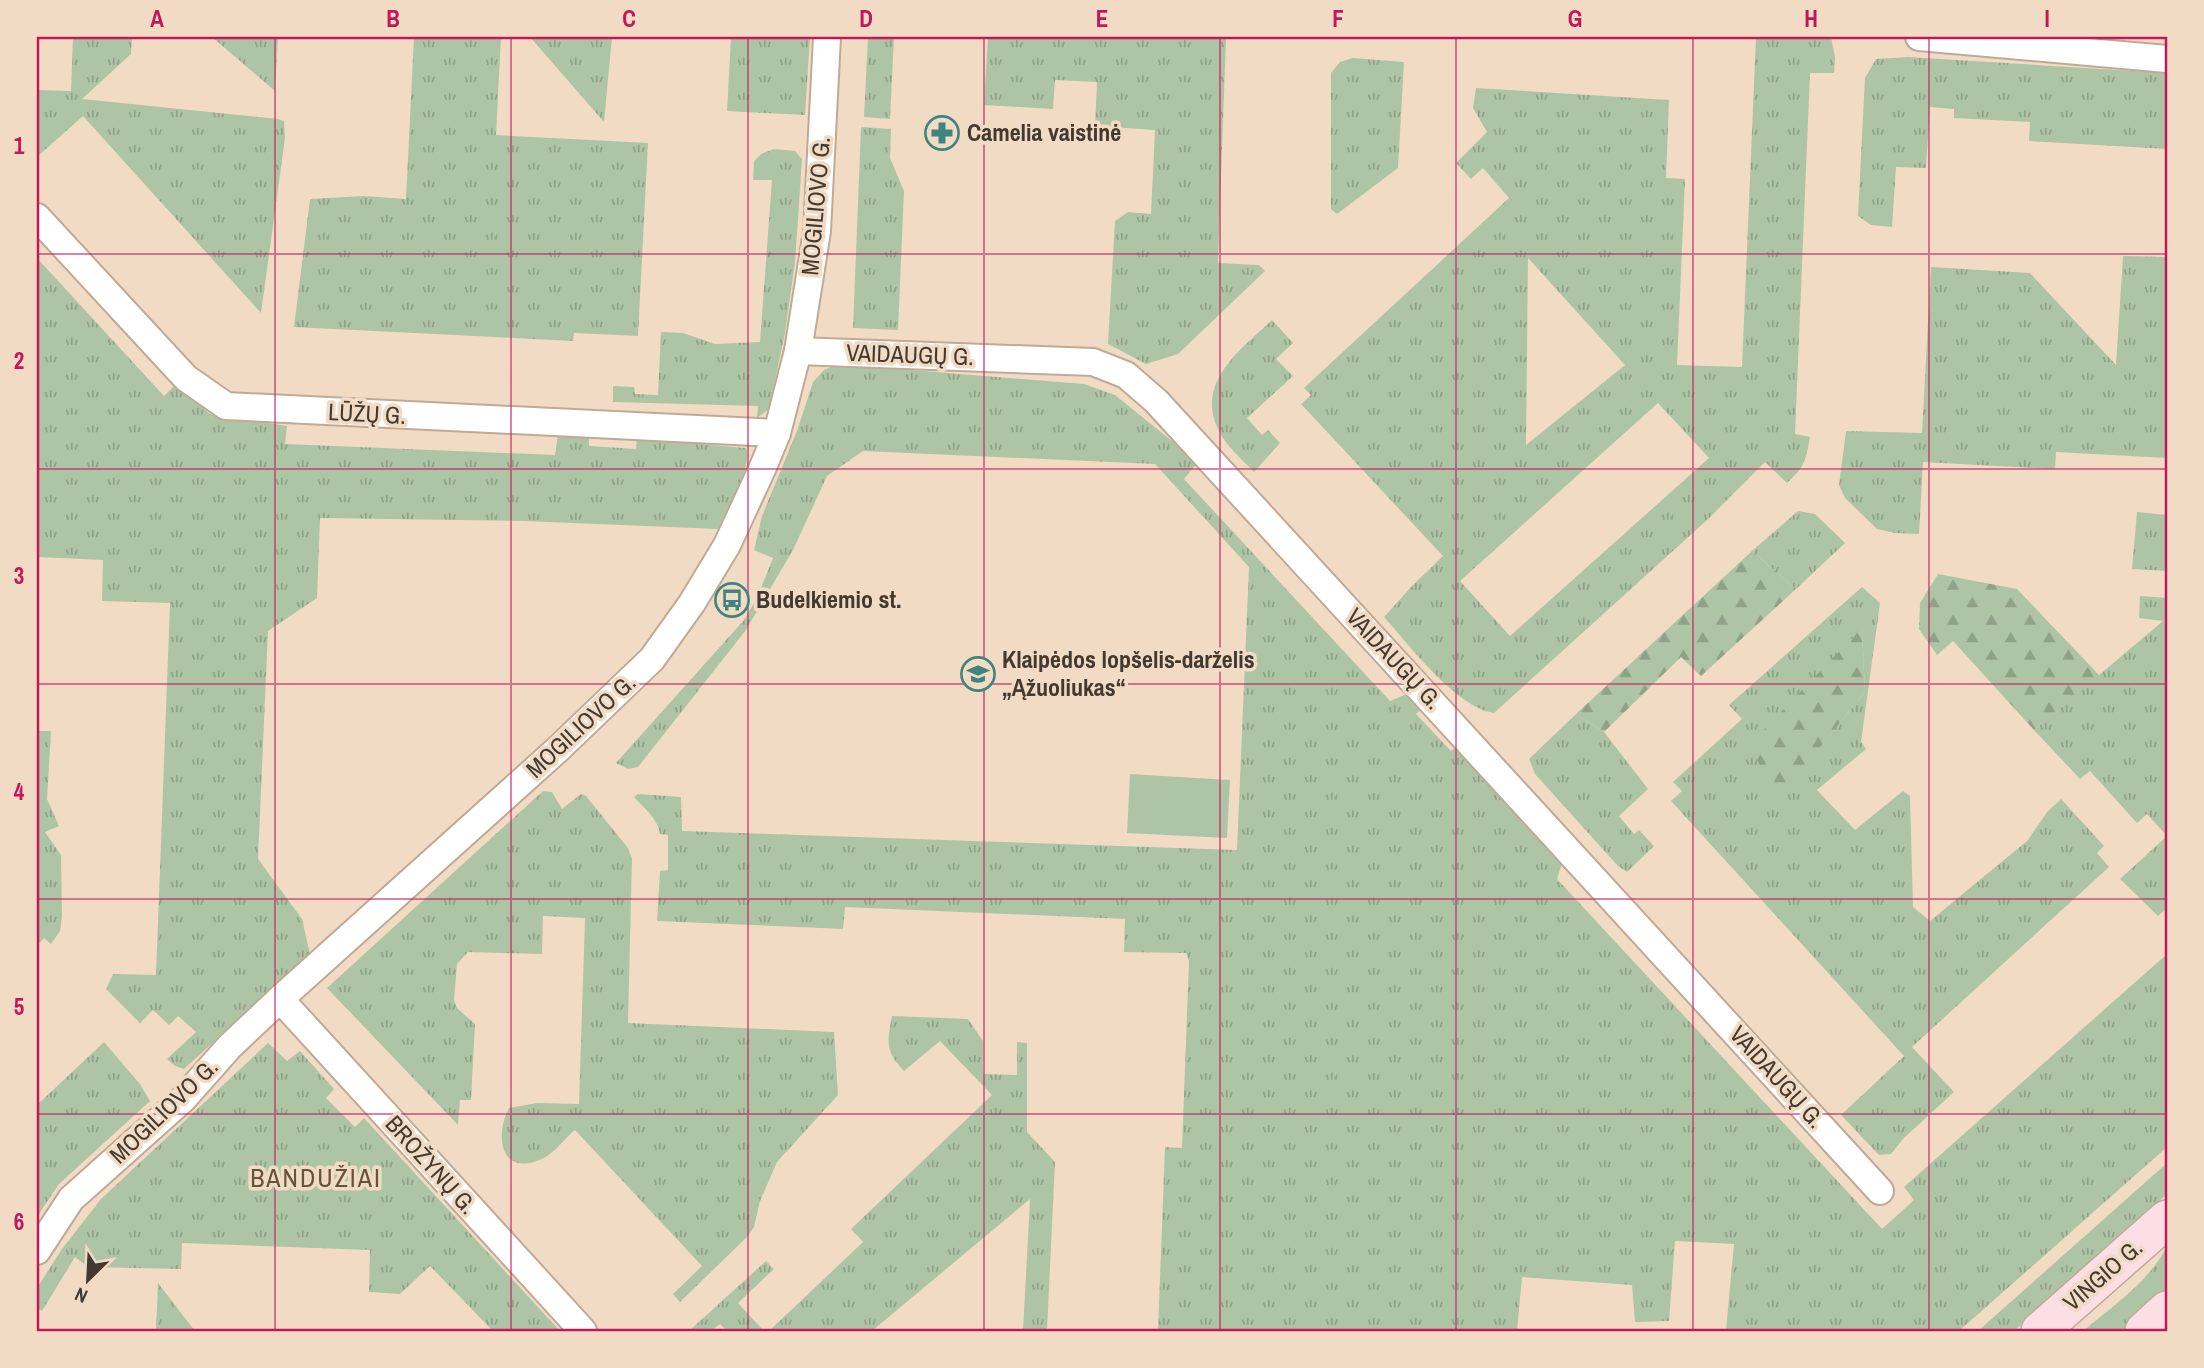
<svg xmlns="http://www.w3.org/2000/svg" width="2204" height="1368" font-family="'Archivo Narrow',sans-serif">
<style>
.grass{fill:url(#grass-tufts);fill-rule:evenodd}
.forest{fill:url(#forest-firs)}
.green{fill:#aec5a5}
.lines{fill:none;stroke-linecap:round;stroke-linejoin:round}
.minor-casing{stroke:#c0aa95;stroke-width:30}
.secondary-casing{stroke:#c0aa95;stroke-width:40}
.minor{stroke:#fff;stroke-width:26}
.secondary{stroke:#fcdee7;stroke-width:37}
.grid{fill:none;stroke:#c2185b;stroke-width:2;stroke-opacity:0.55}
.labels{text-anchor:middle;stroke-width:7;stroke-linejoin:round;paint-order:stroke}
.poi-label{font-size:24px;font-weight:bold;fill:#423930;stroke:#f2dbc4;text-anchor:start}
.street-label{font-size:24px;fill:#423930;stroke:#f2dbc4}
.neighbourhood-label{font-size:26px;letter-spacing:2px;fill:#65523f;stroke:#f2dbc4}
.neatline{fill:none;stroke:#c2185b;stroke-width:2.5}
.grid-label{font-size:23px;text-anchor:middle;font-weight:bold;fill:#c2185b}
</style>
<defs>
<pattern id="grass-tufts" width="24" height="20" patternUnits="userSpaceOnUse" patternTransform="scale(1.75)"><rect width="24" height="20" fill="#aec5a5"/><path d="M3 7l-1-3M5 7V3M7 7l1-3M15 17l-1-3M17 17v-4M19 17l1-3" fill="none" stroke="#8fa187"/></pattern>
<pattern id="forest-firs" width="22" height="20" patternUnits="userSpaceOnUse" patternTransform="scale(1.75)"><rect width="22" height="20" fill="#aec5a5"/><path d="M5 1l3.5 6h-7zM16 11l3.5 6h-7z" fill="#8fa187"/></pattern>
</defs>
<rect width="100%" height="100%" fill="#f2dbc4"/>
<g class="grass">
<path d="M73,37H132L131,54L82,99L278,119L284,121L285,138L261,313L83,116L37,157V90L71,91Z"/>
<path d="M212,37H278L275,91Z"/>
<path d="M414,37H501L496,135L648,143L638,336L574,333L573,341L294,327L310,199L363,196L406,199Z"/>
<path d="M530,37H612L604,122Z"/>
<path d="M731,37H810L805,115L727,111Z"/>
<path d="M868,37H894L890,119L864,117Z"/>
<path d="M988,37H1226L1218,263L1259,265L1265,271L1178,354L1146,364L1108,344L1115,221L1128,212L1151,214L1155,130L1095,126L1097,82L1055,80L1053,109L984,105Z"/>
<path d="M1756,37H1831L1835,57L1834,73H1810L1795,434L1810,437C1806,459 1805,467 1787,483L1765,462L1706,521L1494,713C1457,708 1409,645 1384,617L1412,586L1443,556L1301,404L1311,395L1304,388L1509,198L1483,168L1471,179L1456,163L1487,132L1473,108L1476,88L1669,100L1666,178L1685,179L1677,365L1742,367ZM1528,258L1625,365L1526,445ZM1658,403L1709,458L1510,636L1460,581Z"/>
<path d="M1908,57L2167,73V149L2029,141L2030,122L1954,118V109L1930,107L1926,168L1896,167L1892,227L1871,225L1858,216L1865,78L1876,59Z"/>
<path d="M1353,58L1404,62L1398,168L1337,214L1331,209V73L1340,62Z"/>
<path d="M861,127L891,129L890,158L904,191L898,330L853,328Z"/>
<path d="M774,149L795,151L802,159L795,263L785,333L769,409L757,418L758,406L613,402V386L634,387L635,394L658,395L661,332L683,333L715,344L760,342L772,180H753L754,161L761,154Z"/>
<path d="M2123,256L2167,257V458L2056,452L2055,469L1923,462L1919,534L1895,533L1877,529L1845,498L1839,485L1846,431L1922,433L1931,267L2030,273L2116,365Z"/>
<path d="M37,258L164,396L176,384L210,414L287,426L285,444L555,455L558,435L589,437V446L636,449L637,439L746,448C753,467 727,510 718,529L524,521L320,518L317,598L268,631L258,859L302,919L310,954L184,1069L175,1066L167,1059L196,1032L178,1016L169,1025L153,1010L140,1023L106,989L113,974L156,975L170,603L102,601L103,560L37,557Z"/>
<path d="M1272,320L1293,343L1276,359L1293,376L1247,418L1262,435L1268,430L1280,443L1254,472C1243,460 1226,446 1219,431C1194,383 1241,349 1272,320Z"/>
<path d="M838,364L1084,384L1115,395L1198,462L1184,479L1390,701L1407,694L1422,708L1416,714L1451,751L1457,746L1562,863L1557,879L1882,1229L1914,1200L1904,1187L2167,954V1147L1959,1331H1726L1734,1244L1675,1241L1669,1321L1635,1322L1632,1285L1522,1277L1517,1331H1158L1165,1147L1182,1148L1189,961L1186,953L1124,952L1125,919L845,907L843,929L657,921L660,871L668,870V835L660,834C658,819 644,808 634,797L638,794L681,797L682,831L1237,850L1249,567L1155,464L863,451L827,476L793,550L746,630L638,767L628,769L616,763L744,620L757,598L773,558L754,550L762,516L797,431L813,382L824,370Z"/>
<path d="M1798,511L1815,514L1845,543L1796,589L1752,551Z"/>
<path d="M2137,512L2167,515V571L2132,569Z"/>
<path d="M1862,587L1880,603L1861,742L1866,749L1817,790L1855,830L1903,791L1910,796L1913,907L1930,921L2027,841L2048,811L2061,799L2104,846L2097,853L2109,867L1912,1047L1954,1092L1904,1138L1891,1154L1879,1155L1841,1115L1904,1056L1671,801L1682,791L1673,782L1742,719L1729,705ZM1862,628L1865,692L1776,800Z"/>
<path d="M2140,596L2167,598V908L2158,916L2120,879L2167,836L2147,814L2137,823L2090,771L2080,779L2034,730L2163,621L2139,618Z"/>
<path d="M1576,714L1604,732L1648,789L1619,816L1634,834L1639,830L1654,846L1627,872L1618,866L1535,774L1529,759Z"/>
<path d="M37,731H51L47,799L59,826L45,832L61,855L62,916L60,931L51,944L44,938L37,946Z"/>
<path d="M543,791L552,792L562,809L581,794L586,796L628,848L632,859L628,1023L834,1032L838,1095L777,1162L760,1201L754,1227L748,1236L680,1302L673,1294L702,1266L575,1130C565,1138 555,1153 542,1159C501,1177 494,1137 509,1108L537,1103L579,1104L585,918L543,916L542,954L468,952L457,964L454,1000L457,1008L475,1024L471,1100H460L458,1125L327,988Z"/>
<path d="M892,1016L968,1019L983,1041V1074L1017,1075V1042L1027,1043V1132L1055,1162L1047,1331H1023L1030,1199L872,1331H769L863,1242L851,1229L992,1095L940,1041L904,1071C885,1051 887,1043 892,1016Z"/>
<path d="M104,1042L140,1084L150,1101L59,1184L37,1217V1105Z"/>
<path d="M268,1043L287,1061L300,1051L334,1089L326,1098L355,1127L364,1118L560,1331H493L430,1266L400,1294L369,1292L370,1250L182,1243L181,1269L88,1267L75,1257L42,1311L37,1307V1288L62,1249L101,1199Z"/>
<path d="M2167,1163V1194L2014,1331H1978Z"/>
<path d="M2167,1246V1291L2122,1331H2083C2113,1306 2150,1281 2167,1246Z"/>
<path d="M766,1261L774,1269L738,1303L764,1331H727L720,1324L711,1331H689Z"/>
<path d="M158,1283L195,1331H156Z"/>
</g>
<g class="forest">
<path d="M1752,551L1796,589L1701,676L1681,657L1604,732L1576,714Z"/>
<path d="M1938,574L2017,589L2100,676L2034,730L1953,641L1937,655L1919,629L1920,603Z"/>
<path d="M1862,628L1865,692L1776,801L1750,744Z"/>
</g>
<path class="green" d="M1130,774L1230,780L1227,838L1127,833Z"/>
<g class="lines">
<g class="minor-casing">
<g id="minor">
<path d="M1919,37L2167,59"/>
<path d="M37,217L186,378L226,406L777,433"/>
<path d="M798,351L1093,362L1126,375L1156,401L1880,1191"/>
<path d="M280,999L583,1331"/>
<path d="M37,1251L71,1199L183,1099L230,1046L280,999L557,750L652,659L692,603L727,545L763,467L777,433L798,351L817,231L827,37"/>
</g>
</g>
<g class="secondary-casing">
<g id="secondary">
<path d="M2040,1331L2167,1219"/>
<path d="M2144,1331L2167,1310"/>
</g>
</g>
<use href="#minor" class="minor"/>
<use href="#secondary" class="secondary"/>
</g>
<path class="grid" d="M275,37V1331M511,37V1331M748,37V1331M984,37V1331M1220,37V1331M1456,37V1331M1693,37V1331M1929,37V1331M37,254H2167M37,469H2167M37,684H2167M37,899H2167M37,1114H2167"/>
<defs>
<g id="pharmacy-ring" transform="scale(1.75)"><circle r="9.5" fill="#f2dbc4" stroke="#40857d" stroke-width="1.5"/><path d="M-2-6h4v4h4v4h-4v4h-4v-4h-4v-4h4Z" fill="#40857d"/></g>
<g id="bus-ring" transform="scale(1.75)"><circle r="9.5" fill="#f2dbc4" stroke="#40857d" stroke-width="1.5"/><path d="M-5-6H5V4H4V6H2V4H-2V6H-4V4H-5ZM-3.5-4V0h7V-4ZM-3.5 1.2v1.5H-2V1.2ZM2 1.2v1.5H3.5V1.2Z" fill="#40857d"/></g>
<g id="school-ring" transform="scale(1.75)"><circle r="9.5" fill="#f2dbc4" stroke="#40857d" stroke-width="1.5"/><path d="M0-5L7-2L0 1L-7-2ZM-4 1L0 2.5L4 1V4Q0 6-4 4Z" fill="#40857d"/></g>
</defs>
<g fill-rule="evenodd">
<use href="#pharmacy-ring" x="942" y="133"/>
<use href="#bus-ring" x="732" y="600"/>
<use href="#school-ring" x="978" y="674"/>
</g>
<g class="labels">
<g class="poi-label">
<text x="967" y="141">Camelia vaistinė</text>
<text x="756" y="608">Budelkiemio st.</text>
<text x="1002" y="668">Klaipėdos lopšelis-darželis<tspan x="1002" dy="28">„Ąžuoliukas“</tspan></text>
</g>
<g class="street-label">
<text transform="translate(816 206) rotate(-85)" y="8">MOGILIOVO G.</text>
<text transform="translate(910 355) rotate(2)" y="8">VAIDAUGŲ G.</text>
<text transform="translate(367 414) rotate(3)" y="8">LŪŽŲ G.</text>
<text transform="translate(1394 659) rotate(47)" y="8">VAIDAUGŲ G.</text>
<text transform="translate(581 726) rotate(-43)" y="8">MOGILIOVO G.</text>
<text transform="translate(1777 1077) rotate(48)" y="8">VAIDAUGŲ G.</text>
<text transform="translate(164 1111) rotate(-44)" y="8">MOGILIOVO G.</text>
<text transform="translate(431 1165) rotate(48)" y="8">BROŽYNŲ G.</text>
<text transform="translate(2103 1275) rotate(-41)" y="8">VINGIO G.</text>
</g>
<g class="neighbourhood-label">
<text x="316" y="1187">BANDUŽIAI</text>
</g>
</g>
<rect width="2204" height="1368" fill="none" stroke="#f2dbc4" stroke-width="77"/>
<g transform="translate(88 1280) rotate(204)" stroke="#f2dbc4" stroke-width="5" paint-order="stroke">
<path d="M0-5L12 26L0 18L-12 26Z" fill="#423930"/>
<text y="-10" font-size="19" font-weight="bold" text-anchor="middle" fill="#423930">N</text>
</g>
<rect x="38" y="38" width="2128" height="1292" class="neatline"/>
<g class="grid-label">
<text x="157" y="27">A</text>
<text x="393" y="27">B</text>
<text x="629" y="27">C</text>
<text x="866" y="27">D</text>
<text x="1102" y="27">E</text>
<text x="1338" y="27">F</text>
<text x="1575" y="27">G</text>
<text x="1811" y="27">H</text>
<text x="2047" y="27">I</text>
<text x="19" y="154">1</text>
<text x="19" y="369">2</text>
<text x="19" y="584">3</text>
<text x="19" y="800">4</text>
<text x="19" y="1015">5</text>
<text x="19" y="1230">6</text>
</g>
</svg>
